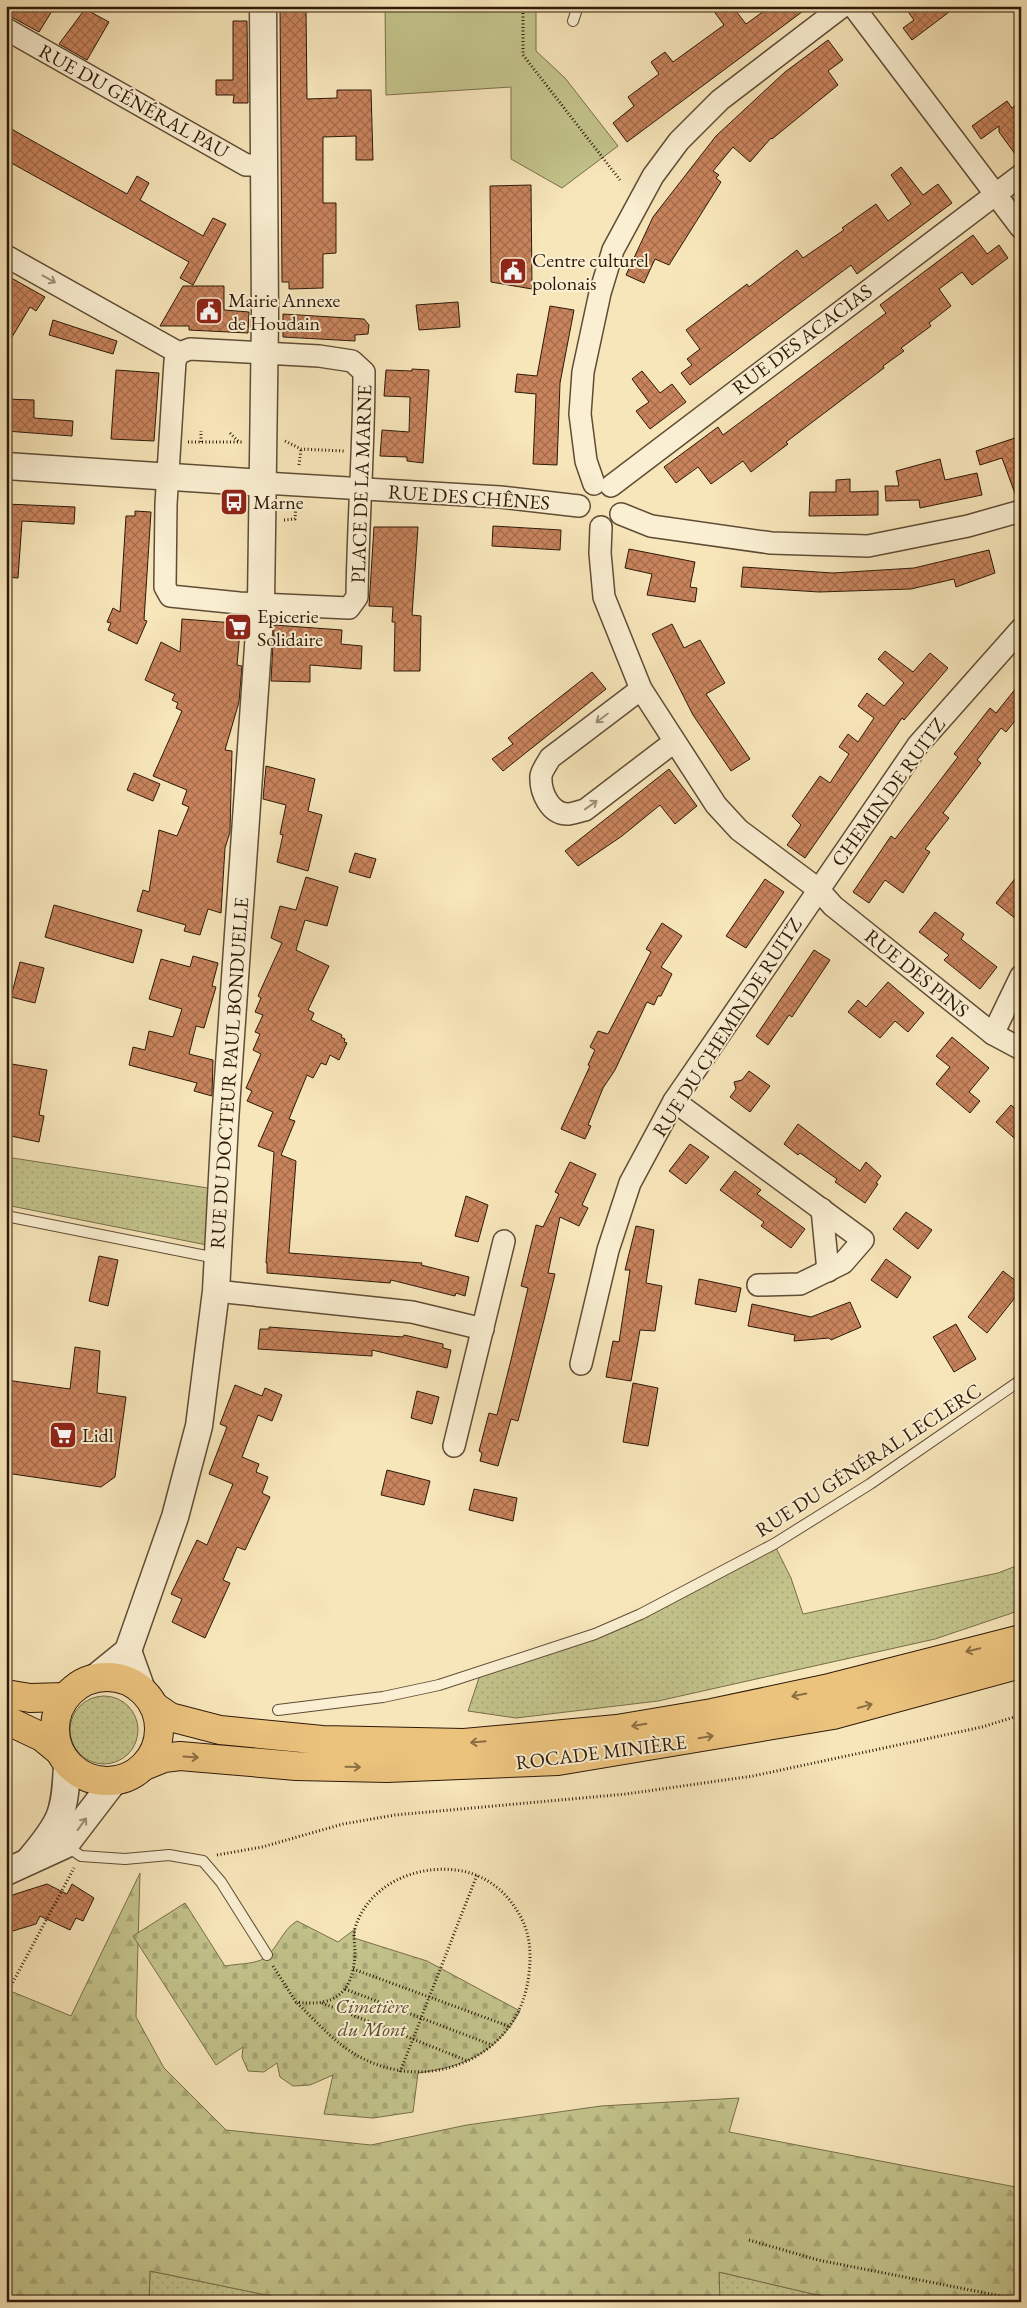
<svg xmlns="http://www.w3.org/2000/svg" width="1027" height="2308" font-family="'EB Garamond',serif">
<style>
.grass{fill:url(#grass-dots);stroke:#786e4a}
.forest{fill:url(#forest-firs);stroke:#786e4a}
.cemetery{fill:url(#cemetery-stones);stroke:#786e4a}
.green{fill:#c3c38b;stroke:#786e4a}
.building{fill:url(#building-cross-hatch);stroke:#2d1909}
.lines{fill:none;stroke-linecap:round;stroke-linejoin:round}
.service-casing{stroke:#604c35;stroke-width:12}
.minor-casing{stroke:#604c35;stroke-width:24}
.tertiary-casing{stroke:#604c35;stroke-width:29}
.trunk-casing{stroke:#2d1909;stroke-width:30}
.path{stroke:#2d1909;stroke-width:3;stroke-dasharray:1 2.5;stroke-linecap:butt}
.service{stroke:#faefd2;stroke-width:10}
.minor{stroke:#faefd2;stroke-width:21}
.tertiary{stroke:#faefd2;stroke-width:26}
.trunk{stroke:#ecc37d;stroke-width:28}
.oneway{stroke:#9e8f78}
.oneway2{stroke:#8c6e43}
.labels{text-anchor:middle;stroke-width:4;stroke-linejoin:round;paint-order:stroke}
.street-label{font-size:20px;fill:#2d1909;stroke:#faefd2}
.poi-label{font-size:20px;fill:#2d1909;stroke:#faefd2;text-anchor:start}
.park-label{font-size:20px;font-style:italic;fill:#5a4c30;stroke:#faefd2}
</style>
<defs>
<pattern id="grass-dots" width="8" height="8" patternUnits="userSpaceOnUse" patternTransform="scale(1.25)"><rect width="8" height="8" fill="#c3c38b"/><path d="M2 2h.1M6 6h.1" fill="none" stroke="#a8a777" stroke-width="1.8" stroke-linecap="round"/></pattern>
<pattern id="forest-firs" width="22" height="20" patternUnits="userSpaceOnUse" patternTransform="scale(1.25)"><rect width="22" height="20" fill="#c3c38b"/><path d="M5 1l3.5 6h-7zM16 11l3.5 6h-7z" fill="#a8a777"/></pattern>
<pattern id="cemetery-stones" width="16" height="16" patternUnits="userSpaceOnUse" patternTransform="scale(1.25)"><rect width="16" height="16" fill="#c3c38b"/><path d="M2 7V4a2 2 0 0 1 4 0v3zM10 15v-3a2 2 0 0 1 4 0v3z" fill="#a8a777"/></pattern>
<pattern id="building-cross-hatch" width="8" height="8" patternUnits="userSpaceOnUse" patternTransform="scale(1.25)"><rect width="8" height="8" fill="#c9845d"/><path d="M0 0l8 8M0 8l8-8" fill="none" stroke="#a46b4b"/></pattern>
</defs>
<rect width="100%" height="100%" fill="#f7e6ba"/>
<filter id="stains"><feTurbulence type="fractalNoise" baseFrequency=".004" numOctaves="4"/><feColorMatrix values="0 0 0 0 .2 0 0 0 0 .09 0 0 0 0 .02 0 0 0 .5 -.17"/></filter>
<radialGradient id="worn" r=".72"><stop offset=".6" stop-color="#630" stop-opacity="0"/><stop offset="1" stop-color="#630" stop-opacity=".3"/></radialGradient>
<g class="grass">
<path d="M6,1157L221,1190L217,1247L6,1205Z"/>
<path d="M774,1544L791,1578L803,1614L998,1573L1021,1564V1610L935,1639L658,1701L516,1718L468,1711L481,1672L595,1634Z"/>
<circle cx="104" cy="1730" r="34"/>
<path d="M150,2271L300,2302H149Z"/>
<path d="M719,2272L813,2294L859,2302H720Z"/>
</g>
<path class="forest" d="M140,1873L136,2017L164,2068L226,2130L371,2145L467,2125L601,2106L739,2098L729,2132L1021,2188V2302H859L813,2294L719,2272L720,2302H300L150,2271L149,2302H6V1995L8,1990L71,2016Z"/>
<path class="cemetery" d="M185,1903L225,1966C236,1964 252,1964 261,1960C278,1951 281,1930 297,1921L338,1942L355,1929L354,1938L427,1961L520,2011C496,2053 464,2067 418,2073L413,2112L373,2118L324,2114L333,2075L310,2085L293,2086L280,2077L277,2063L264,2072L248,2071L242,2057L243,2047L216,2065L133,1936Z"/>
<path class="green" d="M385,6H536V51L565,78L618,146L562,188L511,159V87L386,95Z"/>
<g class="building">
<path d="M6,6H55L39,32L6,14Z"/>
<path d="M280,6L306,8L307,99L337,98V90H371L373,160H356V136L323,137V203H336V253L323,254V288L289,289V282H282Z"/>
<path d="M710,6H732L746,24L771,6H810L627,142L613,123L634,106L628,97L659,74L651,62L665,52L673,62L724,25Z"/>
<path d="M904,6H957L912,40L903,28L914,20Z"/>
<path d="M85,9L109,22L87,60L59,44Z"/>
<path d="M233,21H247L248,103H233L234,95H216V80H233Z"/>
<path d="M828,40L843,60L828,71L838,85L772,139L771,138L750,162L733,147L713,171L719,175L716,178L721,182L669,265L655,259L644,283L626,275L653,217L716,136L785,72Z"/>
<path d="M1007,101L1012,108L1021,102V162L999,132V126L981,139L972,126Z"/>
<path d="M6,126L127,194L137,176L149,183L140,200L203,236L213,218L226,224L193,285L180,278L189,262L6,160Z"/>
<path d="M901,167L923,195L938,184L952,203L857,274L851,265L690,385L681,373L692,365L687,359L700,349L686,330L747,284L749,287L797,250L803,258L844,230L842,228L876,204L888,221L911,204L891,175Z"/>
<path d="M531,185L532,289L491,282L490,186Z"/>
<path d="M973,235L987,254L999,245L1008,258L972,285L962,272L939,289L951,306L929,323L931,326L901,348L904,351L883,366L884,368L786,442L788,444L751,472L743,461L711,484L698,467L676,483L664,467L718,427L723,435L773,398L886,313L880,305Z"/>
<path d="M6,275L45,297L36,311L30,307L6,347Z"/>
<path d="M183,286H224V310L249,312L248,333L189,330V326H160Z"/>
<path d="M458,302L460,327L419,330L416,305Z"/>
<path d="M550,306L574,310L560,383L557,465L533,464L536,394L515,392L517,374L537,376Z"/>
<path d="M283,314L364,319L369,325L368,334L355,335V341L283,337Z"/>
<path d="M53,320L117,341L113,354L49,335Z"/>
<path d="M412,369L429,370L423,463L407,461V457L380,456L382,430L409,432L410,397L384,396L386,370L412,371Z"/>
<path d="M116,370L159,373L154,441L111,439Z"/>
<path d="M642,371L660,393L672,384L686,402L650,429L636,411L649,402L632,379Z"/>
<path d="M6,399L34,400V418L73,421L72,436L6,431Z"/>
<path d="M1021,436V499H1017L1002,458L980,465L976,451Z"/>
<path d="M940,459L945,480L977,473L982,495L920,508L919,500L886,501L885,486H899L896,471Z"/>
<path d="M850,479V492L878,491V515L809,516L810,492H836V480Z"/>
<path d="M6,504L75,507L74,524L22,521L18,578L6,577Z"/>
<path d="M135,511L151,512L144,620L147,621L137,644L108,630L111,623L107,622L113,608L120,612L126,516H135Z"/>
<path d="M493,526L561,530L560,550L492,546Z"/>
<path d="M374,527H418L412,615L421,616L420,671H394L395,622H392L393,607L369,606Z"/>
<path d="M629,549L695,562L690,587L697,588L695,602L647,595L652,574L625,568Z"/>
<path d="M989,550L995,573L956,587L954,579L911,589L819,592L741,587L743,567L833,573L914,568Z"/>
<path d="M182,619L234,623V631H240L237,665L242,666L239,702L225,750L232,751L230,832L225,848L221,913L208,909L200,935L184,931L186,925L137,911L143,890L149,892L159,830L177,836L189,807L182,804L187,790L153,776L182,711L176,708L178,703L172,700L175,694L145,680L161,642L180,652Z"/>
<path d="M672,624L684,648L700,640L725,683L706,694L750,759L731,771L693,715L652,634Z"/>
<path d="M274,625L342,630L341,644L362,646L361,669L310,665V682L271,681Z"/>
<path d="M885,651L913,672L930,653L948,668L904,720L902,718L805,858L787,845L801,825L792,816L820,776L830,783L849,754L839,747L848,734L858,742L874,718L858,706L864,697L867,693L884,706L904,683L878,659Z"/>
<path d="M592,672L606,689L503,771L492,759L513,744L508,738Z"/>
<path d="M1021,682V713L1006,732L1001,728L977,760L981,763L943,813L949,818L925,849L930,852L903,893L885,880L869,903L853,892L891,836L895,839L958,757L954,754L990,708L996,713Z"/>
<path d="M266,766L315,779L308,811L322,815L308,871L277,862L283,835L280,834L286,805L263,799Z"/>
<path d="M669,769L697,806L675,824L660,805L622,836L578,866L565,851Z"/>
<path d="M134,773L160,784L153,801L127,790Z"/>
<path d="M355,853L376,859L370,878L349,872Z"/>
<path d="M1021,871V923L996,903Z"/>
<path d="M306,877L338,887L327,926L305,920L296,950L329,966L308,1010L314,1013L311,1020L342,1035L341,1037L345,1039L344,1042L347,1043L339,1060L330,1055L326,1065L321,1063L313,1078L307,1075L289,1119L295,1121L281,1155L296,1161L289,1253L422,1263L421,1265L469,1277L465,1296L456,1293L455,1296L391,1280L390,1283L267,1273V1263H266L274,1152L258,1146L273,1112L247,1101L252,1091L246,1088L261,1054L253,1050L260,1034L255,1032L263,1015L255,1012L261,998L258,996L282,943L271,938L280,906L296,910Z"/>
<path d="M765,879L784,892L746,948L726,936Z"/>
<path d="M54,905L142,930L133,963L45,937Z"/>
<path d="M935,912L964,934L961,939L997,967L980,989L944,960L949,955L919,932Z"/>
<path d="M662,923L682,936L661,967L672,974L661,996H658L654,1005L647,1002L615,1070L603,1088L588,1125L591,1126L585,1139L561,1129L590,1066L588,1065L595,1050L590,1047L598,1031L608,1034L651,952L646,949Z"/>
<path d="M814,950L830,960L792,1017L789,1015L768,1045L756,1036Z"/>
<path d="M193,956L218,963L212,986L216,987L204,1028L196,1026L189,1054L213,1060L212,1096L194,1091L197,1083L129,1065L133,1047L145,1050L149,1031L173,1037L182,1009L149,999L161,959L190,967Z"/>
<path d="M20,962L44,968L35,1003L11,997Z"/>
<path d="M888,982L924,1013L908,1032L895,1021L880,1038L848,1012L858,1000L866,1007Z"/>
<path d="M952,1037L989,1068L969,1092L980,1101L970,1113L936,1084L950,1067L936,1056Z"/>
<path d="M6,1063L47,1070L39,1115L44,1116L39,1142L6,1135Z"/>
<path d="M749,1071L770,1086L750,1112L730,1097L736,1089L734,1082L742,1080Z"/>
<path d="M1011,1105L1021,1114V1144L996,1122Z"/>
<path d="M798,1124L860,1171L866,1162L881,1176L876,1183L878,1184L865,1203L835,1182L837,1179L800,1153L798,1155L784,1144Z"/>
<path d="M690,1144L709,1157L686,1184L669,1171Z"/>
<path d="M570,1162L596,1174L582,1205L588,1208L579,1226L560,1217L548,1273L555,1274L544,1320L518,1421L511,1419L498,1466L480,1461L482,1453L479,1451L489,1413L497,1415L511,1360L528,1288L521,1286L536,1225L543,1227L559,1194L555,1192Z"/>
<path d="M735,1171L761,1190L757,1194L805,1229L791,1248L761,1226L764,1222L720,1190Z"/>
<path d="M466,1196L488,1205L478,1242L455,1236Z"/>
<path d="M906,1212L932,1230L918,1249L893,1229Z"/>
<path d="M636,1226L654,1230L646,1283L662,1286L655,1331L640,1330L631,1381L606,1377L613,1341L619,1342L630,1270H625Z"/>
<path d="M99,1256L118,1260L108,1306L89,1301Z"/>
<path d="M886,1259L911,1277L897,1298L871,1280Z"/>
<path d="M1003,1271L1021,1285V1290L987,1333L968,1317Z"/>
<path d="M699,1279L741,1288L736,1312L695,1304Z"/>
<path d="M850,1302L861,1327L831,1340L829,1338L794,1341L795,1335L748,1326L752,1304L811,1317Z"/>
<path d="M956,1324L976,1359L954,1372L933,1337Z"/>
<path d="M269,1327L403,1337L404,1335L443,1344V1348L451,1350L447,1368L372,1350V1356L258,1349L260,1329H269Z"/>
<path d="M75,1347L100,1351L97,1393L126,1397L115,1477L101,1487L6,1473V1380L70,1389Z"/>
<path d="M633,1383L658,1388L648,1446L623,1442Z"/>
<path d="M235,1385L262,1396L265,1388L282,1395L272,1421L258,1415L242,1457L259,1464L256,1472L268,1477L262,1493L270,1497L245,1550L237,1547L223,1580L230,1583L205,1638L172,1622L182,1599L171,1594L197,1540L207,1545L233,1484L209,1474L227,1427L220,1424Z"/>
<path d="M417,1391L439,1397L432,1424L411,1418Z"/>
<path d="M387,1470L430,1481L424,1505L381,1495Z"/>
<path d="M474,1489L517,1498L513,1521L469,1510Z"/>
<path d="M47,1884L67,1894L72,1884L94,1898L83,1921L76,1918L70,1930L40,1916L36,1924L6,1933V1897Z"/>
</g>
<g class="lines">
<g class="service-casing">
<g id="service">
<path d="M573,21L578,6"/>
<path d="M6,1216L216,1258"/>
<path d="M278,1710L383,1697L439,1685L595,1634L641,1614L774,1544L870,1484L1021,1380"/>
<path d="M65,1845L81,1856L125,1859L169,1855L203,1861L221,1882L267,1955"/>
</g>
</g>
<g class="minor-casing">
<g id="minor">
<path d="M853,6L1021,228"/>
<path d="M6,29L246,165H264"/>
<path d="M6,256L179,353"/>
<path d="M190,349L319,356L352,361L364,372C364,447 358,521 357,597L349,608L239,603L170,596L165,587L166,504L175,361L179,353Z"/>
<path d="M264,483L500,497L579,506"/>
<path d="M594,484L586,461L580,414L583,372L600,293L613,250L653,176L679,141L720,100L843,6"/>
<path d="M611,486L1021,175"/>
<path d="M621,514L651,526L771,543L868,546L968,526L1021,511"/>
<path d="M601,527L600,553L604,597L641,689L716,805L739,830L818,889L833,906L993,1034L1021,1049"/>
<path d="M641,689L550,758C547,764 542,770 541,776C540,792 550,815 569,814C575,813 580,811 585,810L674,742"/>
<path d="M993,1034L1021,976"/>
<path d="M674,1101L863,1240L843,1263L800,1284L758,1285"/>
<path d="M822,1209L828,1271"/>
<path d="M216,1291L412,1312L483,1329"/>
<path d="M581,1364L608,1250L630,1183L674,1101L918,745L1021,629"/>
<path d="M454,1446L504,1241"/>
</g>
</g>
<g class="tertiary-casing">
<g id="tertiary">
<path d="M6,466L264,483"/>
<path d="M128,1651L142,1690"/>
<path d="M96,1677L128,1651L175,1517L199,1426L216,1291L225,1122L261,603L265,317L263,6"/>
<path d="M30,1859C62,1821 65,1813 67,1764"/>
<path d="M6,1872L65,1845L114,1781"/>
</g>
</g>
<g class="trunk-casing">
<g id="trunk">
<circle cx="107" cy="1729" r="52"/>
<path d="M6,1694L30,1698L65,1697"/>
<path d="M154,1706L170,1717L220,1730L322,1740L464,1743L617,1729L712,1713L825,1689L1021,1639"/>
<path d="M6,1720L42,1737L59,1751"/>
<path d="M144,1766L164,1758L180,1756L296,1766L387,1768L558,1761L833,1715L1021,1664"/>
</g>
</g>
<g class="path">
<path d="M523,6V55L620,180"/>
<path d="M230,433L239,442"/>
<path d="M285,441L301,449L344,451"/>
<path d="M188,442H242"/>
<path d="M201,442V431"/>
<path d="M299,465L301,449"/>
<path d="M284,520L295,519L296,504"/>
<path d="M217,1855L262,1847L343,1824L395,1815L626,1794L753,1776L982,1727L1021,1715"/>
<path d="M273,1966L296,2002C334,2007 353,1994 355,1954C355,1945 353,1936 355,1928C369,1883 419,1863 462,1871C483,1875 502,1888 514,1906C529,1927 532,1948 529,1973C521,2055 433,2095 362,2058C336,2045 317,2022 296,2002"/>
<path d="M353,1969L511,2027"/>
<path d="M345,1989L492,2045"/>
<path d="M6,1995L74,1868"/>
<path d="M322,2003L468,2061"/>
<path d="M400,2072L477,1875"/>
<path d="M749,2240L818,2260L1021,2300"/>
</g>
<use href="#service" class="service"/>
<use href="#minor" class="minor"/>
<use href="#tertiary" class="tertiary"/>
<use href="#trunk" class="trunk"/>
</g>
<defs><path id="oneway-shaft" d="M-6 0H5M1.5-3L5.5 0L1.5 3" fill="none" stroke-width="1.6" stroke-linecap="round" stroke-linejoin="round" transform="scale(1.25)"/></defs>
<g class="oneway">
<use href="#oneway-shaft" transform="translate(49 279) rotate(29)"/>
<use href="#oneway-shaft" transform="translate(602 718) rotate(143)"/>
<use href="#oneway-shaft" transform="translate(591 805) rotate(-36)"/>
<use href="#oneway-shaft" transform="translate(82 1824) rotate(-54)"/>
</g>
<g class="oneway2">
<use href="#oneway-shaft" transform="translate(973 1650) rotate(166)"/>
<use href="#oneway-shaft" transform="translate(799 1695) rotate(168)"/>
<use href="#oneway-shaft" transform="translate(865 1706) rotate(-15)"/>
<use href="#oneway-shaft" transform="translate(639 1725) rotate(170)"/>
<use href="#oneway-shaft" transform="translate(706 1737) rotate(-10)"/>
<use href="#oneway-shaft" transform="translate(478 1742) rotate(175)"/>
<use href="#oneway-shaft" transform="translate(191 1757) rotate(4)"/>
<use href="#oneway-shaft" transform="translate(353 1767) rotate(1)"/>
</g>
<defs>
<g id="civic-square" transform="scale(1.4375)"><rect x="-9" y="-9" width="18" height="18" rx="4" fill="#8f2418" stroke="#faefd2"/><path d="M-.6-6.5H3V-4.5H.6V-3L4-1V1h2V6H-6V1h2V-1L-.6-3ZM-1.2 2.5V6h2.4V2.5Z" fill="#fff"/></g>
<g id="bus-square" transform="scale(1.4375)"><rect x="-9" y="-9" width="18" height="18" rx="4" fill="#8f2418" stroke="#faefd2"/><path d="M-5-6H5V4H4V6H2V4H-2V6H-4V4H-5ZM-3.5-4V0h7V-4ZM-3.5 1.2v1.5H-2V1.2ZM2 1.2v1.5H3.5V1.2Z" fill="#fff"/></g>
<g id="supermarket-square" transform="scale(1.4375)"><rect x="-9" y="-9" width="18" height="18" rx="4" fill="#8f2418" stroke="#faefd2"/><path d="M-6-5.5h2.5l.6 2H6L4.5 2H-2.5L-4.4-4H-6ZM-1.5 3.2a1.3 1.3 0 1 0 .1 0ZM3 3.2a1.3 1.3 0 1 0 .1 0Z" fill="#fff"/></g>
</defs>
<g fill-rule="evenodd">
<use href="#civic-square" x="513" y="271"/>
<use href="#civic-square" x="209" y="311"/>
<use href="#bus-square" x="234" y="502"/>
<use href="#supermarket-square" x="238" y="627"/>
<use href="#supermarket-square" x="63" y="1435"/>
</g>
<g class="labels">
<g class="street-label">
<text transform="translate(134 101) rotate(29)" y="7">RUE DU GÉNÉRAL PAU</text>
<text transform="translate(802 339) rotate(-37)" y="7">RUE DES ACACIAS</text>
<text transform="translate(361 484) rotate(-88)" y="7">PLACE DE LA MARNE</text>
<text transform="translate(469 497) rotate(4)" y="7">RUE DES CHÊNES</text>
<text transform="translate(888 792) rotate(-54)" y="7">CHEMIN DE RUITZ</text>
<text transform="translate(917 973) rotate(39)" y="7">RUE DES PINS</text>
<text transform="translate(727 1027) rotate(-57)" y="7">RUE DU CHEMIN DE RUITZ</text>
<text transform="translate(229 1073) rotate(-86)" y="7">RUE DU DOCTEUR PAUL BONDUELLE</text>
<text transform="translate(868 1460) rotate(-33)" y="7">RUE DU GÉNÉRAL LECLERC</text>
<text transform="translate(601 1752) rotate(-7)" y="7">ROCADE MINIÈRE</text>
</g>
<g class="poi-label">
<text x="532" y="267">Centre culturel<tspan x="532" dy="23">polonais</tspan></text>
<text x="228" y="307">Mairie Annexe<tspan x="228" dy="23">de Houdain</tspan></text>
<text x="253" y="509">Marne</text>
<text x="257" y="623">Epicerie<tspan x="257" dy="23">Solidaire</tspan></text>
<text x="82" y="1442">Lidl</text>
</g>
<g class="park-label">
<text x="372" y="2013">Cimetière<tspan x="372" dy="23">du Mont</tspan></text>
</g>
</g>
<rect width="1027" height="2308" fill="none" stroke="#f7e6ba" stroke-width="25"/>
<rect x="8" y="8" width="1012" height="2293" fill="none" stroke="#2d1909" stroke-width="2.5"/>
<rect x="12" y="12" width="1002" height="2283" fill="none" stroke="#2d1909"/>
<rect width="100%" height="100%" filter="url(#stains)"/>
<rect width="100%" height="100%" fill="url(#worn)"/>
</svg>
